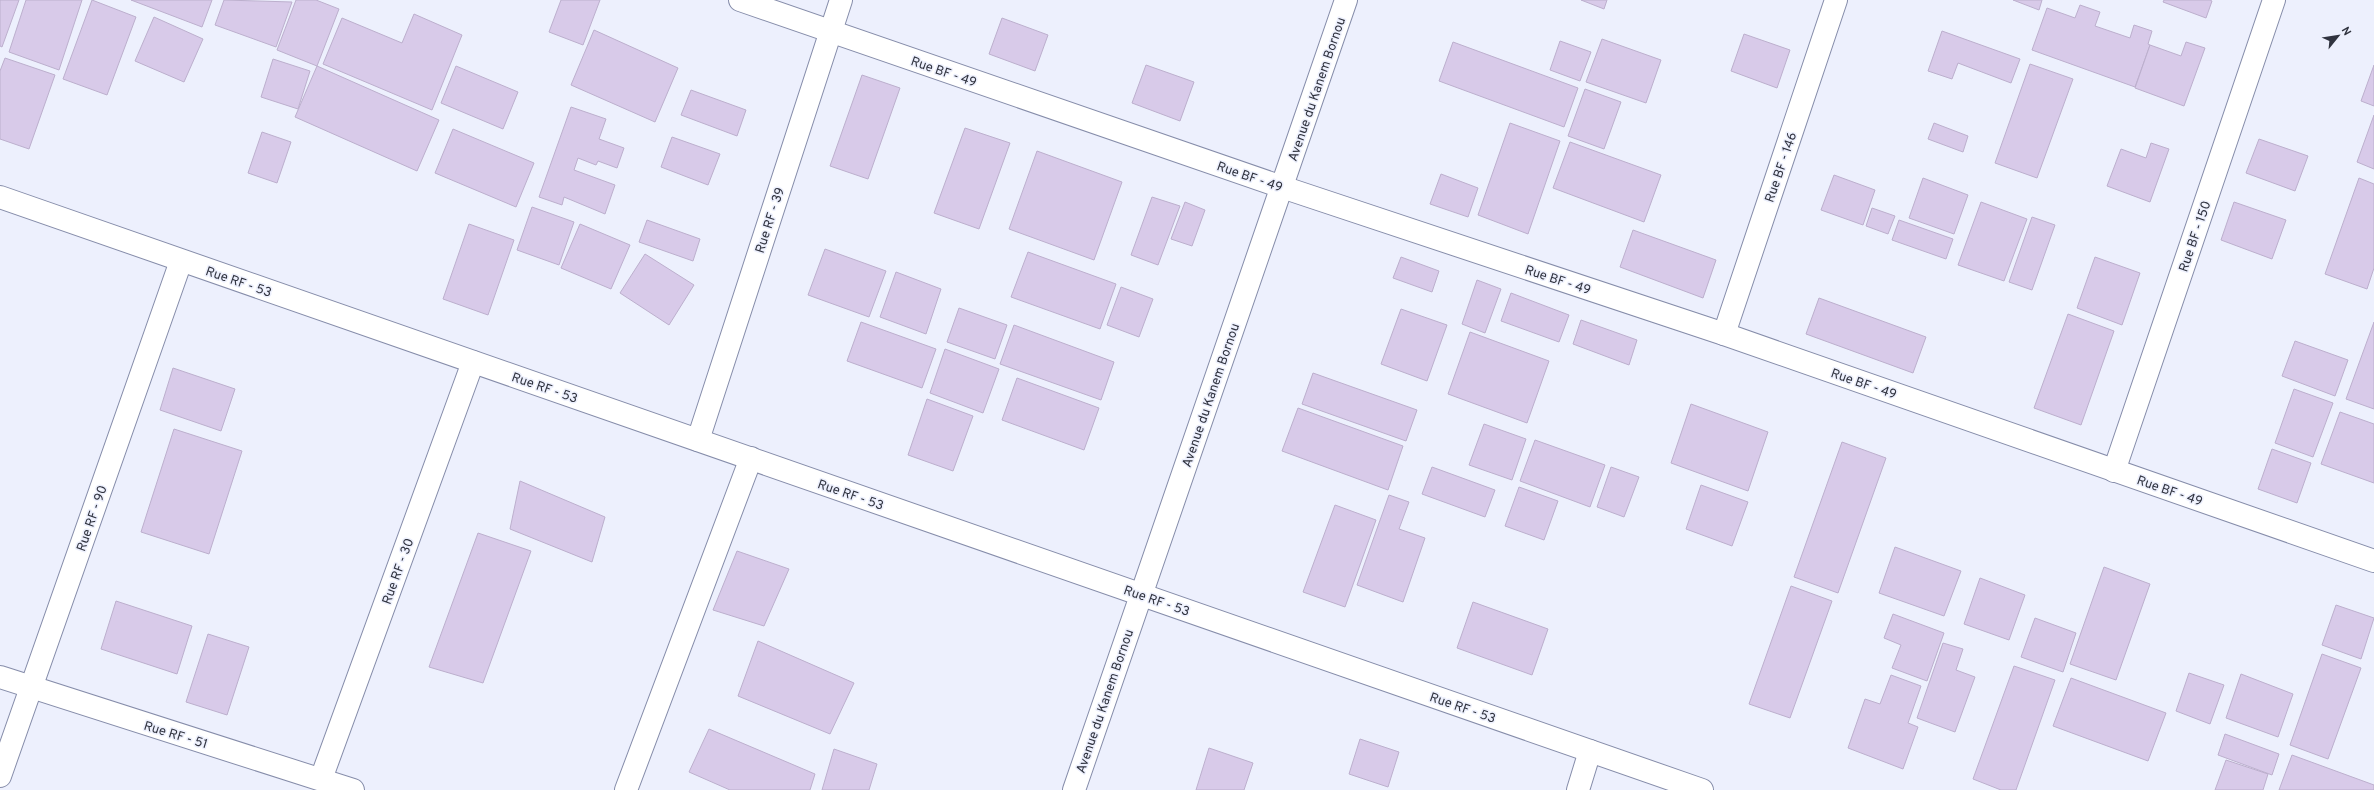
<svg xmlns="http://www.w3.org/2000/svg" width="2374" height="790" font-family="Overpass,sans-serif">
<style>
.building{fill:#d8cae9;stroke:#bcafcd}
.lines{fill:none;stroke-linecap:round;stroke-linejoin:round}
.minor-casing{stroke:#868daa;stroke-width:24}
.minor{stroke:#fff;stroke-width:22}
.labels{text-anchor:middle;stroke-width:3;stroke-linejoin:round;paint-order:stroke}
.street-label{font-size:13px;fill:#30333f;stroke:#edf0fd}
</style>
<rect width="100%" height="100%" fill="#edf0fd"/>
<g class="building">
<path d="M0,0H19L2,47L0,46Z"/>
<path d="M26,0H82L59,70L9,52Z"/>
<path d="M92,0L136,17L107,95L63,79Z"/>
<path d="M131,0H212L202,27Z"/>
<path d="M224,0L292,2L276,47L215,25Z"/>
<path d="M296,0H316L339,9L317,66L277,50Z"/>
<path d="M561,0H600L583,45L549,32Z"/>
<path d="M1581,0H1607L1604,9Z"/>
<path d="M2013,0H2042L2039,10Z"/>
<path d="M2164,0H2210L2212,1L2206,18L2163,2Z"/>
<path d="M2080,5L2100,12L2095,26L2130,38L2134,25L2152,31L2148,44L2150,45L2135,87L2032,50L2047,8L2075,18Z"/>
<path d="M414,14L462,35L432,110L323,64L342,18L402,43Z"/>
<path d="M154,17L203,39L184,82L135,61Z"/>
<path d="M1002,18L1048,35L1035,71L989,54Z"/>
<path d="M594,30L678,68L655,122L571,85Z"/>
<path d="M1942,31L2020,59L2011,83L1958,63L1952,79L1928,71Z"/>
<path d="M1744,34L1790,50L1777,88L1731,71Z"/>
<path d="M1602,39L1661,60L1646,103L1586,82Z"/>
<path d="M1560,41L1591,52L1580,81L1550,70Z"/>
<path d="M1453,42L1578,88L1564,127L1439,81Z"/>
<path d="M2186,42L2205,48L2184,106L2135,88L2150,45L2181,56Z"/>
<path d="M5,58L55,75L29,149L0,139V71Z"/>
<path d="M273,59L310,71L298,109L261,97Z"/>
<path d="M2030,64L2073,79L2037,178L1995,163Z"/>
<path d="M1146,65L1194,82L1180,121L1132,103Z"/>
<path d="M2374,65V106L2361,101Z"/>
<path d="M317,66L439,120L417,171L295,117Z"/>
<path d="M456,66L518,92L503,129L441,103Z"/>
<path d="M862,75L900,88L868,179L830,166Z"/>
<path d="M1585,89L1621,102L1604,149L1568,136Z"/>
<path d="M691,90L746,110L737,136L681,115Z"/>
<path d="M571,107L606,119L599,139L624,148L617,168L598,161L596,165L578,158L574,170L615,185L605,214L564,197L562,205L539,197Z"/>
<path d="M2374,115V169L2357,162Z"/>
<path d="M1510,123L1560,141L1528,234L1478,215Z"/>
<path d="M1934,123L1968,136L1963,152L1928,139Z"/>
<path d="M965,128L1010,143L979,229L934,213Z"/>
<path d="M453,129L534,163L516,207L435,173Z"/>
<path d="M262,132L291,142L277,183L248,173Z"/>
<path d="M672,137L720,154L708,185L661,167Z"/>
<path d="M2259,139L2308,156L2295,191L2246,173Z"/>
<path d="M1570,142L1661,175L1644,222L1553,188Z"/>
<path d="M2151,143L2169,149L2150,202L2107,186L2121,149L2146,158Z"/>
<path d="M1037,151L1122,182L1094,260L1009,229Z"/>
<path d="M1441,174L1478,188L1468,217L1430,204Z"/>
<path d="M1834,175L1875,190L1863,225L1821,210Z"/>
<path d="M1923,178L1968,195L1954,234L1909,218Z"/>
<path d="M2359,178L2374,184V268L2367,289L2325,274Z"/>
<path d="M1152,197L1180,206L1158,265L1131,255Z"/>
<path d="M1185,202L1205,210L1192,246L1171,239Z"/>
<path d="M1981,202L2027,219L2004,281L1958,265Z"/>
<path d="M2234,202L2286,220L2272,259L2221,240Z"/>
<path d="M532,207L574,222L559,265L517,250Z"/>
<path d="M1872,208L1895,216L1888,234L1866,226Z"/>
<path d="M2032,217L2055,225L2032,290L2009,282Z"/>
<path d="M647,220L700,239L693,261L639,242Z"/>
<path d="M1899,220L1953,239L1946,259L1892,240Z"/>
<path d="M469,224L514,240L488,315L443,299Z"/>
<path d="M580,224L630,245L611,289L561,268Z"/>
<path d="M1633,230L1716,260L1703,298L1620,267Z"/>
<path d="M825,249L886,271L869,317L808,295Z"/>
<path d="M1028,252L1116,284L1100,329L1011,297Z"/>
<path d="M645,254L694,285L669,325L620,293Z"/>
<path d="M1401,257L1439,271L1432,292L1393,278Z"/>
<path d="M2095,257L2140,273L2122,325L2077,308Z"/>
<path d="M896,272L941,289L926,334L880,317Z"/>
<path d="M1477,280L1501,289L1485,333L1462,324Z"/>
<path d="M1121,287L1153,299L1139,337L1107,325Z"/>
<path d="M1511,293L1569,315L1559,342L1501,321Z"/>
<path d="M1819,298L1926,337L1913,373L1806,334Z"/>
<path d="M959,308L1007,325L995,359L947,342Z"/>
<path d="M1401,309L1447,325L1427,381L1381,364Z"/>
<path d="M2068,314L2114,331L2081,425L2034,408Z"/>
<path d="M1581,320L1637,340L1629,365L1573,344Z"/>
<path d="M861,322L936,349L922,388L847,361Z"/>
<path d="M2374,322V409L2346,399Z"/>
<path d="M1014,325L1114,362L1101,400L1000,364Z"/>
<path d="M1470,332L1549,361L1527,423L1448,394Z"/>
<path d="M2295,341L2348,360L2335,396L2282,376Z"/>
<path d="M945,349L999,369L983,413L930,393Z"/>
<path d="M173,368L235,389L221,431L160,410Z"/>
<path d="M1313,373L1417,410L1406,441L1302,404Z"/>
<path d="M1017,378L1099,408L1084,450L1002,420Z"/>
<path d="M2294,389L2333,403L2313,457L2275,443Z"/>
<path d="M927,399L973,416L953,471L908,455Z"/>
<path d="M1691,404L1768,432L1748,491L1671,463Z"/>
<path d="M1298,408L1403,446L1388,490L1282,451Z"/>
<path d="M2340,412L2374,424V483L2321,464Z"/>
<path d="M1484,424L1526,439L1512,480L1469,465Z"/>
<path d="M174,429L242,451L209,554L141,532Z"/>
<path d="M1535,440L1605,465L1590,507L1520,481Z"/>
<path d="M1842,442L1886,458L1838,593L1794,577Z"/>
<path d="M2272,449L2311,463L2297,503L2258,489Z"/>
<path d="M1432,467L1495,490L1485,517L1422,494Z"/>
<path d="M1611,467L1639,477L1624,517L1597,507Z"/>
<path d="M520,481L605,517L592,562L510,529Z"/>
<path d="M1701,485L1748,502L1732,546L1686,529Z"/>
<path d="M1519,487L1558,501L1544,540L1505,526Z"/>
<path d="M1389,495L1409,502L1399,529L1425,538L1403,602L1357,585Z"/>
<path d="M1335,505L1376,520L1345,607L1303,592Z"/>
<path d="M478,533L531,551L483,683L429,667Z"/>
<path d="M1895,547L1961,571L1944,616L1879,593Z"/>
<path d="M737,551L789,569L764,626L713,610Z"/>
<path d="M2104,567L2150,584L2116,680L2070,664Z"/>
<path d="M1980,578L2025,595L2009,640L1964,624Z"/>
<path d="M1791,586L1832,601L1790,718L1749,704Z"/>
<path d="M116,601L192,626L177,674L101,649Z"/>
<path d="M1473,602L1548,629L1532,675L1457,648Z"/>
<path d="M2336,605L2374,618L2361,659L2322,645Z"/>
<path d="M1893,614L1944,633L1927,681L1892,668L1901,645L1884,638Z"/>
<path d="M2035,618L2076,633L2063,672L2021,657Z"/>
<path d="M208,634L249,647L227,715L186,702Z"/>
<path d="M758,641L854,683L830,734L738,696Z"/>
<path d="M1943,643L1963,649L1956,670L1975,677L1955,732L1917,718Z"/>
<path d="M2322,654L2361,668L2328,759L2290,745Z"/>
<path d="M2014,666L2055,680L2016,790H2001L1973,779Z"/>
<path d="M2189,673L2224,685L2210,724L2176,711Z"/>
<path d="M2241,674L2293,694L2278,737L2226,718Z"/>
<path d="M1891,675L1921,686L1908,723L1918,727L1903,769L1848,748L1865,699L1880,704Z"/>
<path d="M2071,678L2166,713L2148,761L2053,726Z"/>
<path d="M709,729L815,774L810,790H730L689,772Z"/>
<path d="M2225,734L2279,754L2272,775L2218,755Z"/>
<path d="M1360,739L1399,752L1388,787L1349,774Z"/>
<path d="M1209,748L1253,763L1244,790H1196Z"/>
<path d="M834,749L877,764L869,790H822Z"/>
<path d="M2292,755L2374,785V790H2279Z"/>
<path d="M2226,760L2268,774L2263,790H2215Z"/>
</g>
<g class="lines">
<g class="minor-casing">
<g id="minor">
<path d="M740,0L1282,187L1724,334L2374,561"/>
<path d="M0,197L1702,790"/>
<path d="M1724,334L1836,0"/>
<path d="M698,440L841,0"/>
<path d="M2114,471L2274,0"/>
<path d="M0,677L353,790"/>
<path d="M0,776L181,261"/>
<path d="M321,779L473,362"/>
<path d="M626,790L751,458"/>
<path d="M1074,790L1346,0"/>
<path d="M1578,790L1590,751"/>
</g>
</g>
<use href="#minor" class="minor"/>
</g>
<g class="labels">
<g class="street-label">
<text transform="translate(944 71) rotate(19)" y="5">Rue BF - 49</text>
<text transform="translate(1316 89) rotate(-71)" y="5">Avenue du Kanem Bornou</text>
<text transform="translate(1780 167) rotate(-71)" y="5">Rue BF - 146</text>
<text transform="translate(1250 176) rotate(19)" y="5">Rue BF - 49</text>
<text transform="translate(769 220) rotate(-72)" y="5">Rue RF - 39</text>
<text transform="translate(2194 236) rotate(-71)" y="5">Rue BF - 150</text>
<text transform="translate(1558 279) rotate(18)" y="5">Rue BF - 49</text>
<text transform="translate(239 281) rotate(19)" y="5">Rue RF - 53</text>
<text transform="translate(1864 383) rotate(19)" y="5">Rue BF - 49</text>
<text transform="translate(545 387) rotate(19)" y="5">Rue RF - 53</text>
<text transform="translate(1210 395) rotate(-71)" y="5">Avenue du Kanem Bornou</text>
<text transform="translate(2170 490) rotate(19)" y="5">Rue BF - 49</text>
<text transform="translate(851 494) rotate(19)" y="5">Rue RF - 53</text>
<text transform="translate(91 518) rotate(-71)" y="5">Rue RF - 90</text>
<text transform="translate(397 571) rotate(-70)" y="5">Rue RF - 30</text>
<text transform="translate(1157 600) rotate(19)" y="5">Rue RF - 53</text>
<text transform="translate(1104 701) rotate(-71)" y="5">Avenue du Kanem Bornou</text>
<text transform="translate(1463 707) rotate(19)" y="5">Rue RF - 53</text>
<text transform="translate(176 734) rotate(17)" y="5">Rue RF - 51</text>
</g>
</g>
<g transform="translate(2338 36) rotate(60)" stroke="#edf0fd" stroke-width="3" paint-order="stroke">
<path d="M0-3L7 15L0 10L-7 15Z" fill="#30333f"/>
<text y="-6" font-size="11" font-weight="bold" text-anchor="middle" fill="#30333f">N</text>
</g>
</svg>
